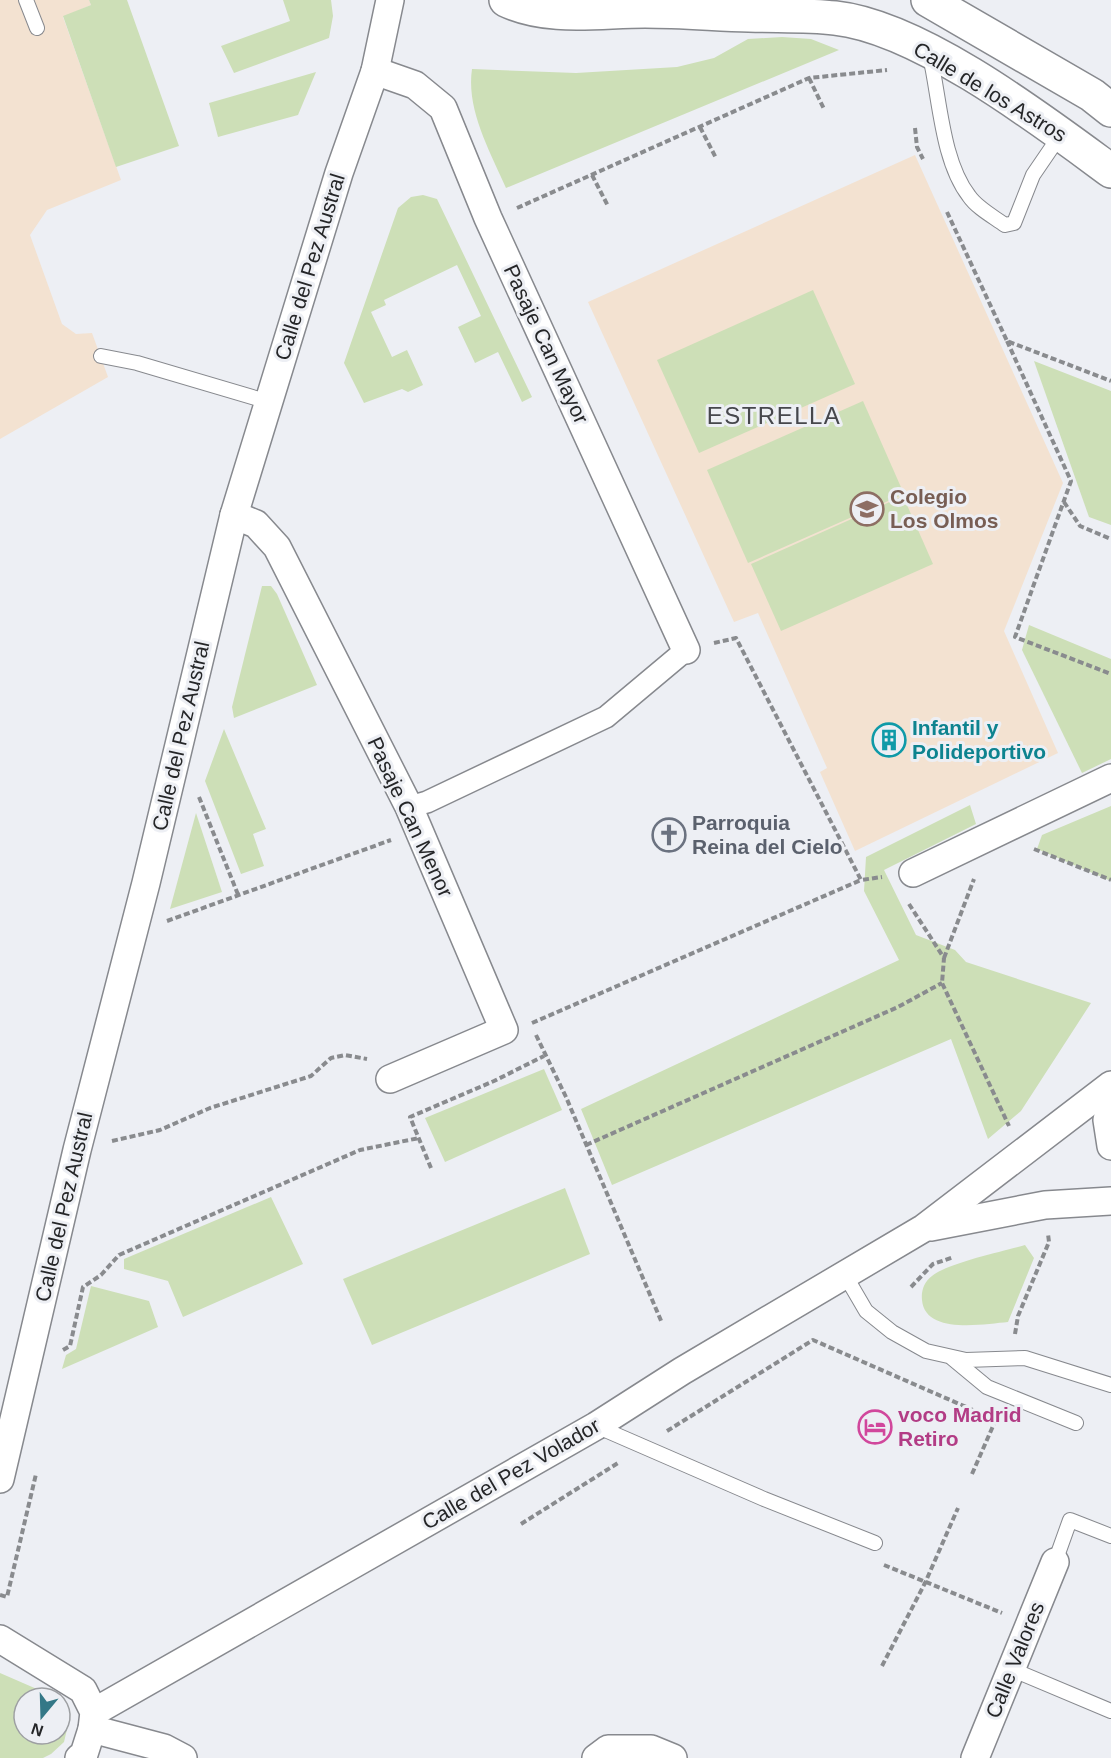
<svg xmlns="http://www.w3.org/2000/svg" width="1111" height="1758" font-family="Arial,sans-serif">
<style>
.education{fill:#f3e2d1}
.green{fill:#cddfb7}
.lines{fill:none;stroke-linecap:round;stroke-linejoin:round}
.service-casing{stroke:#87898e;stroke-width:16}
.pedestrian-casing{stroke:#87898e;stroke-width:24}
.minor-casing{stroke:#87898e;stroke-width:30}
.secondary-casing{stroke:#87898e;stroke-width:36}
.path{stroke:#898b8e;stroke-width:4;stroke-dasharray:6 3;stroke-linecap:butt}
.service{stroke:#fff;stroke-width:14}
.pedestrian{stroke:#fff;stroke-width:21}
.minor{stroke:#fff;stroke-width:27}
.secondary{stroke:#fff;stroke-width:33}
.labels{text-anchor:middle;stroke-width:6;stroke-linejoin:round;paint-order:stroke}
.street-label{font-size:21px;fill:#252628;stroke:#edeff4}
.education-label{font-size:21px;font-weight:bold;fill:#785e54;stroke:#edeff4;text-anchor:start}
.culture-label{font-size:21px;font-weight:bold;fill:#0d838f;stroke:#edeff4;text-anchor:start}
.worship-label{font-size:21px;font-weight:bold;fill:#5b616d;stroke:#edeff4;text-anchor:start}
.hotel-label{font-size:21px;font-weight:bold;fill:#b23c85;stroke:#edeff4;text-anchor:start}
.quarter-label{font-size:24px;letter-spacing:1.5px;fill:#46474c;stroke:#edeff4}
</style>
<rect width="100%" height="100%" fill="#edeff4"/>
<g class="education">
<path d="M0,0H89L91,5L63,17L121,180L47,210L30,235L62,324L76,334L92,333L108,377L0,439Z"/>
<path d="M915,155L1063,483L1004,631L1058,753L855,851L820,772L827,768L758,613L734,622L588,302Z"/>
</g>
<g class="green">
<path d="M89,0H127L179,146L116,167L63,16L91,5Z"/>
<path d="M283,0H331L333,16L329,38L234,73L221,46L290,21Z"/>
<path d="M782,37L811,39L839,50L506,188C490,151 466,110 472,69L576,73L677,67L714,58L748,39Z"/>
<path d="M316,72L298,115L218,137L209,103Z"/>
<path d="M423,195L437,199L532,397L522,402L498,352L475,363L458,327L481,316L457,265L384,300L386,305L371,312L392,357L407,350L423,385L408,392L402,389L364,403L344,363L398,208L411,197Z"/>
<path d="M813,290L855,384L699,453L657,360Z"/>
<path d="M1034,361L1111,391V525L1089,517Z"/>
<path d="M863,401L904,494L748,563L707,470Z"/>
<path d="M903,496L933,564L781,631L751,564Z"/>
<path d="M262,586H271L277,594L317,685L234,718L232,707Z"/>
<path d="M1029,625L1111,659V759L1082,773L1022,650Z"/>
<path d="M224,729L266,829L253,834L264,866L241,874L205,781Z"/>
<path d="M970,805L976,824L884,870L916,935L955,950L966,962L1091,1003L1021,1111L988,1139L951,1039L612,1185L581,1109L899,960L864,891L866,857Z"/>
<path d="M1111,806V881L1037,849L1042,835Z"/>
<path d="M196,813L222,892L170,909Z"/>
<path d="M544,1069L562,1110L445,1162L425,1118Z"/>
<path d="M565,1188L590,1254L372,1345L343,1279Z"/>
<path d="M271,1197L303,1264L183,1317L168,1281L124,1269V1259Z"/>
<path d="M1025,1245L1034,1258L1008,1322C984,1324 925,1335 922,1300C921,1291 924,1282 932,1276C947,1263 1004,1251 1025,1245Z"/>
<path d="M91,1286L149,1301L158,1327L62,1369L66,1355L76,1349Z"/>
<path d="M0,1673L46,1693L51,1698H24V1734H60V1708L68,1725L64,1742L51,1754L43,1758H0Z"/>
</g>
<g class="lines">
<g class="service-casing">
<g id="service">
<path d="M26,0L37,28"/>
<path d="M930,56C940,100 942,161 969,196C977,208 994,217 1005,225L1014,223L1033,175L1061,134"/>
<path d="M101,356L137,363L269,402"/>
<path d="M845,1275L866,1311L892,1332L926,1351L966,1360L1025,1358L1111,1385"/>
<path d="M952,1358L987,1387L1076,1423"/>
<path d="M596,1426L764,1499L875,1543"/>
<path d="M1055,1562L1070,1520L1111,1536"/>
<path d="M1011,1669L1111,1711"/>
</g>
</g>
<g class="pedestrian-casing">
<path id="pedestrian" d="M409,807L427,802L606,717L686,650"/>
</g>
<g class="minor-casing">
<g id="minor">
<path d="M375,71L415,85L443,108L488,218L686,650"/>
<path d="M234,515L256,524L277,547L409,807L504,1030L390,1079"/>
<path d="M913,873L1111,778"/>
<path d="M1111,1105L1107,1120L1111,1146"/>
<path d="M931,1227L1045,1205L1111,1201"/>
<path d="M0,1479L77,1150L146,883L234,515L339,173L375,71L390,0"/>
<path d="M0,1639L83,1690L94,1712L92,1729L84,1754L79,1758"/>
<path d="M94,1712L596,1426L682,1371L924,1228L1111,1085"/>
<path d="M92,1729L164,1748L183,1758"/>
<path d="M596,1758L608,1749H651L673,1758"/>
<path d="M975,1758L1055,1562"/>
</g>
</g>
<g class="secondary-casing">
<g id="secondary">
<path d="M506,0C548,20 599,11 645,11C680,11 715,14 749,15C778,16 807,15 835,18C920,27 1043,121 1111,171"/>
<path d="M928,0L1092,95L1111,110"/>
</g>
</g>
<g class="path">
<path d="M809,78L824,109"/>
<path d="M700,127L716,158"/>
<path d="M915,128L917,147L923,159"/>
<path d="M592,175L608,206"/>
<path d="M517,208L809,78L887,70"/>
<path d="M947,212L1007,341L1111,381"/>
<path d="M1007,341L1071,481L1015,637L1111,674"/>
<path d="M1064,502L1080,526L1111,539"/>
<path d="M714,643L736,638L861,880L882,877"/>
<path d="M199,797L239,897"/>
<path d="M1034,849L1111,880"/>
<path d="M909,904L944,958L942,983L1009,1126"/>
<path d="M167,921L391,840"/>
<path d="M944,958L974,879"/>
<path d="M532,1023L861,880"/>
<path d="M536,1035L566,1097L662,1323"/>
<path d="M112,1141L160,1130L210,1108L311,1076L331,1058L345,1055L367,1059"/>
<path d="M586,1145L898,1007L942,983"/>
<path d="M431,1168L410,1117L494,1081L544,1056"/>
<path d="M911,1287L933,1264L954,1257"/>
<path d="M1015,1334L1018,1316L1049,1242L1048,1234"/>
<path d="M63,1350L70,1346L83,1287L101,1275L119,1255L360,1150L419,1138"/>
<path d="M667,1431L813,1340L973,1410"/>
<path d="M972,1474L997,1417"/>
<path d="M521,1524L618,1463"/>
<path d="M884,1565L1002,1613"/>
<path d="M0,1595L7,1597L36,1474"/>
<path d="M882,1666L925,1583L958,1508"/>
</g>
<use href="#service" class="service"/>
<use href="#pedestrian" class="pedestrian"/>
<use href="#minor" class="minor"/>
<use href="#secondary" class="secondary"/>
</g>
<defs>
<g id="school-ring" transform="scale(1.725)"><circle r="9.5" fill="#edeff4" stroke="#8d6e63" stroke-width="1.5"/><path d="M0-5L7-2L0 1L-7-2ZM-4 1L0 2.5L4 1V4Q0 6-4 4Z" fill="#8d6e63"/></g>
<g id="building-ring" transform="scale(1.725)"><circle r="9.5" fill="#edeff4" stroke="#0f9aa8" stroke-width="1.5"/><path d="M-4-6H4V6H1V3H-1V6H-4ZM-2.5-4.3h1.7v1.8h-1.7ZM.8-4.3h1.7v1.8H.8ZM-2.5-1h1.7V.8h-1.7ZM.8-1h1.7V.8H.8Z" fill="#0f9aa8"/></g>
<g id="church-ring" transform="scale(1.725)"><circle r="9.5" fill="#edeff4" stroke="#6b7280" stroke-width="1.5"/><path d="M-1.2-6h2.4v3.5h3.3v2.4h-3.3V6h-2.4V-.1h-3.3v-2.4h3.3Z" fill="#6b7280"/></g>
<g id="hotel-ring" transform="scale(1.725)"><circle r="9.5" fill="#edeff4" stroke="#d1479c" stroke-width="1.5"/><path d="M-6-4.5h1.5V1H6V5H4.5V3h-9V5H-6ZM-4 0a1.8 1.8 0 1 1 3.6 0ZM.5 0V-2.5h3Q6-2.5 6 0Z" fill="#d1479c"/></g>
</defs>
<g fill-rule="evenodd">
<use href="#school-ring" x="867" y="509"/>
<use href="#building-ring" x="889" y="740"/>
<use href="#church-ring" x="669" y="835"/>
<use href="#hotel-ring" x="875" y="1427"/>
</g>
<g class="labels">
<g class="street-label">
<text transform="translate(990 92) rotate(31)" y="7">Calle de los Astros</text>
<text transform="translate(310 267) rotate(-73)" y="7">Calle del Pez Austral</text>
<text transform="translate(546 344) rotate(65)" y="7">Pasaje Can Mayor</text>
<text transform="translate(181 736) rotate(-77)" y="7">Calle del Pez Austral</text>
<text transform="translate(410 817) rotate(65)" y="7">Pasaje Can Menor</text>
<text transform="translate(64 1207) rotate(-77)" y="7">Calle del Pez Austral</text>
<text transform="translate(511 1474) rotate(-30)" y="7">Calle del Pez Volador</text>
<text transform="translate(1015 1660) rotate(-68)" y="7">Calle Valores</text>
</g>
<g class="education-label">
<text x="890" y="504">Colegio<tspan x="890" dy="24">Los Olmos</tspan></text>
</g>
<g class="culture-label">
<text x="912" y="735">Infantil y<tspan x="912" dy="24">Polideportivo</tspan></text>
</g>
<g class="worship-label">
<text x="692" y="830">Parroquia<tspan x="692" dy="24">Reina del Cielo</tspan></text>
</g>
<g class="hotel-label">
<text x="898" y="1422">voco Madrid<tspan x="898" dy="24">Retiro</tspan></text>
</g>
<g class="quarter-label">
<text x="774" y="424">ESTRELLA</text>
</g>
</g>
<g transform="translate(42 1716) rotate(199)"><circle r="28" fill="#edeff4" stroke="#9d9fa2" stroke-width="1.5"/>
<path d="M0-4.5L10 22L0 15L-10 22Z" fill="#347887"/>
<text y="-9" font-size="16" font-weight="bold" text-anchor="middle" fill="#252628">N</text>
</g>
</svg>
